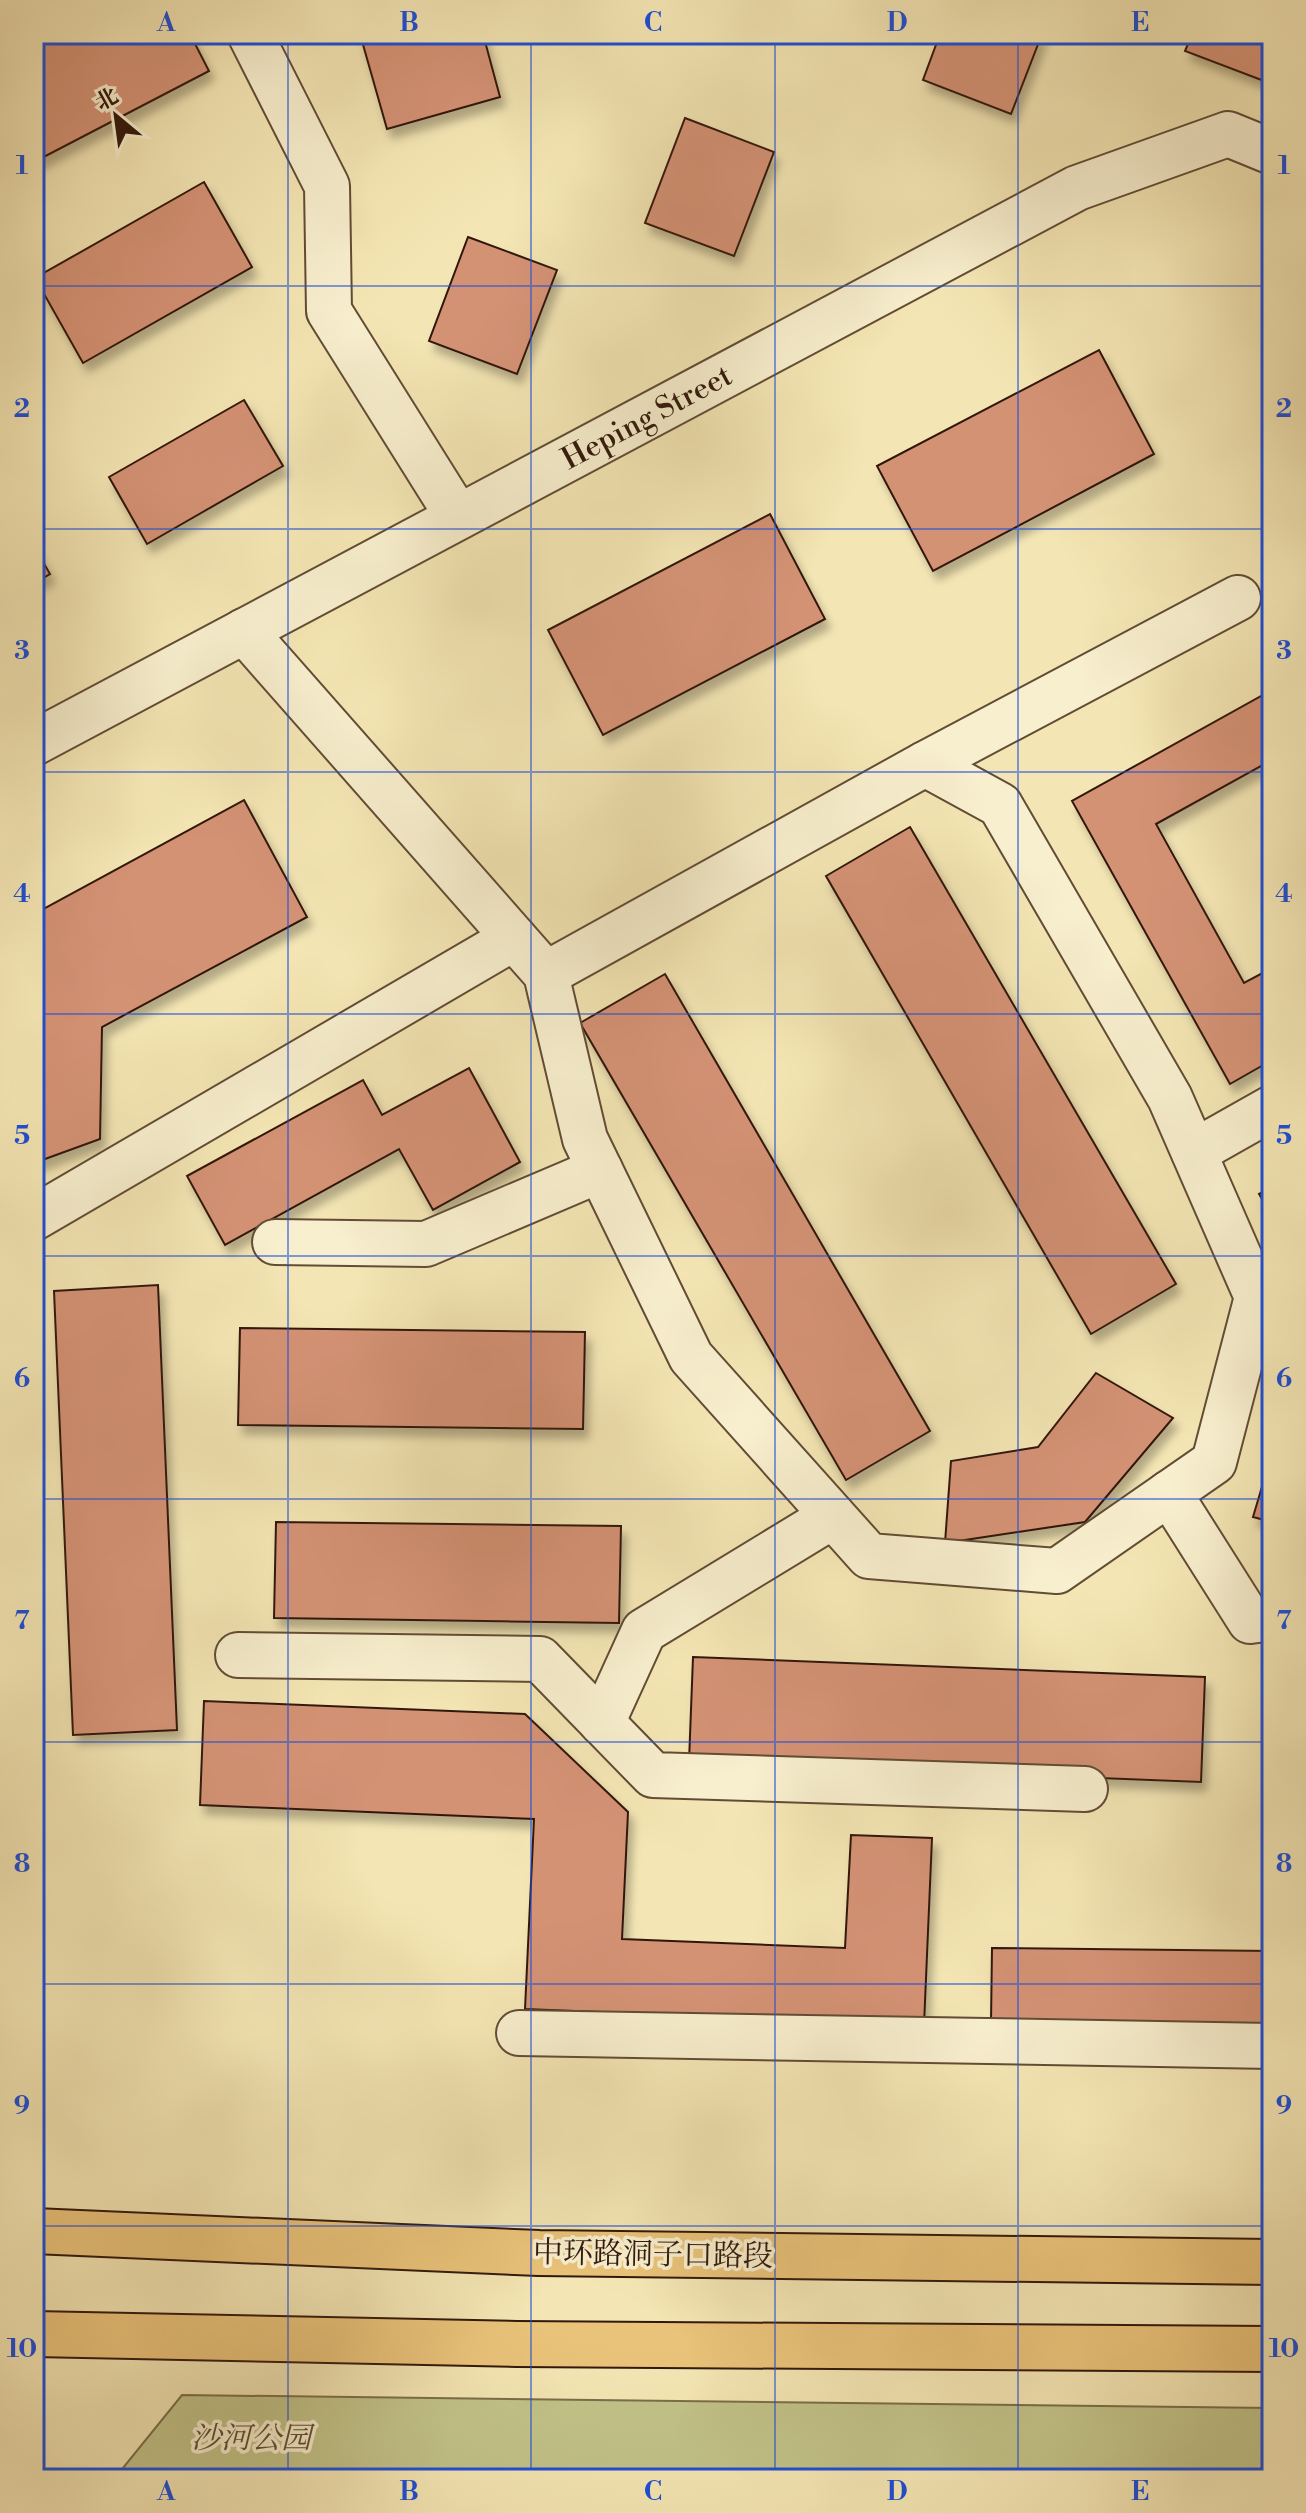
<svg xmlns="http://www.w3.org/2000/svg" width="1306" height="2513" font-family="'Libre Bodoni','Noto Serif SC',serif">
<style>
.green{fill:#c2c389;stroke:#7a6e4a;stroke-width:2}
.building{fill:#d49274;stroke:#32180b;stroke-width:2;filter:url(#shadow)}
.lines{fill:none;stroke-linecap:round;stroke-linejoin:round}
.minor-casing{stroke:#624c35;stroke-width:48}
.major-casing{stroke:#32180b;stroke-width:48}
.minor{stroke:#f8efce;stroke-width:44}
.major{stroke:#eac37a;stroke-width:44}
.grid{fill:none;stroke:#1d4ed8;stroke-width:2;stroke-opacity:0.55}
.labels{text-anchor:middle;stroke-width:7;stroke-linejoin:round;paint-order:stroke}
.street-label{font-size:30px;fill:#32180b;stroke:#f8efce}
.park-label{font-size:30px;font-style:italic;fill:#5d4b31;stroke:#f8efce}
.neatline{fill:none;stroke:#1d4ed8;stroke-width:3}
.grid-label{font-size:26px;text-anchor:middle;font-weight:bold;fill:#1d4ed8}
</style>
<defs>
<filter id="shadow"><feDropShadow dx="5" dy="9" stdDeviation="4" flood-color="#0004"/></filter>
</defs>
<rect width="100%" height="100%" fill="#f4e6b4"/>
<filter id="stains"><feTurbulence type="fractalNoise" baseFrequency=".0025" numOctaves="4"/><feColorMatrix values="0 0 0 0 .2 0 0 0 0 .09 0 0 0 0 .02 0 0 0 .5 -.17"/></filter>
<radialGradient id="worn" r=".72"><stop offset=".6" stop-color="#630" stop-opacity="0"/><stop offset="1" stop-color="#630" stop-opacity=".3"/></radialGradient>
<path class="green" d="M182,2395L1272,2408V2479H114Z"/>
<g class="building">
<path d="M50,34H190L209,71L34,162V43Z"/>
<path d="M360,34H483L500,97L387,129Z"/>
<path d="M940,34H1042L1011,114L923,80Z"/>
<path d="M1192,34H1272V84L1185,51Z"/>
<path d="M685,118L774,152L734,256L645,223Z"/>
<path d="M204,182L252,267L83,363L35,278Z"/>
<path d="M468,237L557,270L517,374L429,341Z"/>
<path d="M1099,350L1154,454L933,571L877,466Z"/>
<path d="M244,400L283,466L147,544L109,477Z"/>
<path d="M770,514L825,619L603,735L548,630Z"/>
<path d="M34,546L50,574L34,583Z"/>
<path d="M1272,690V760L1156,824L1244,983L1272,968V1060L1230,1084L1072,801Z"/>
<path d="M244,800L307,917L102,1027L100,1139L34,1163V914Z"/>
<path d="M910,827L1176,1284L1091,1334L826,876Z"/>
<path d="M665,974L930,1431L846,1480L580,1023Z"/>
<path d="M469,1068L520,1162L433,1210L399,1149L225,1245L187,1176L363,1080L382,1115Z"/>
<path d="M1272,1187V1216L1259,1194Z"/>
<path d="M158,1285L177,1730L73,1735L54,1291Z"/>
<path d="M240,1328L585,1332L583,1429L238,1425Z"/>
<path d="M1096,1373L1173,1418L1085,1522L945,1543L951,1461L1038,1447Z"/>
<path d="M1272,1453V1522L1253,1517Z"/>
<path d="M276,1522L621,1526L619,1623L274,1618Z"/>
<path d="M693,1657L1205,1677L1201,1782L689,1762Z"/>
<path d="M204,1701L525,1714L628,1812L622,1939L845,1948L851,1835L932,1838L924,2025L525,2009L534,1819L200,1805Z"/>
<path d="M992,1948L1272,1951V2024L991,2022Z"/>
</g>
<g class="lines">
<g class="minor-casing">
<g id="minor">
<path d="M250,34L327,186L329,311L458,517"/>
<path d="M244,631L546,974L585,1139L691,1357L869,1556L1057,1571L1214,1462L1257,1297L1170,1098L1000,805L925,764"/>
<path id="s1" d="M34,743L1077,188L1228,134L1272,152"/>
<path d="M546,974L925,764L1238,598"/>
<path d="M1194,1152L1272,1108"/>
<path d="M34,1218L514,938"/>
<path d="M275,1242L426,1244L600,1170"/>
<path d="M1169,1493L1250,1621L1272,1618"/>
<path d="M238,1655L540,1659L653,1775L1085,1789"/>
<path d="M602,1723L644,1631L833,1516"/>
<path d="M519,2033L1272,2046"/>
</g>
</g>
<g class="major-casing">
<g id="major">
<path d="M34,2231L539,2253L1272,2262"/>
<path d="M34,2334L517,2344L1272,2349"/>
</g>
</g>
<use href="#minor" class="minor"/>
<use href="#major" class="major"/>
</g>
<path class="grid" d="M288,34V2479M531,34V2479M775,34V2479M1018,34V2479M34,286H1272M34,529H1272M34,772H1272M34,1014H1272M34,1256H1272M34,1499H1272M34,1742H1272M34,1984H1272M34,2226H1272"/>
<g class="labels">
<g class="street-label">
<text dy="10" stroke="none"><textPath href="#s1" startOffset="694">Heping Street</textPath></text>
<text transform="translate(653 2254) rotate(1)" y="10">中环路洞子口路段</text>
</g>
<g class="park-label">
<text x="251" y="2448">沙河公园</text>
</g>
</g>
<rect width="1306" height="2513" fill="none" stroke="#f4e6b4" stroke-width="88"/>
<g transform="translate(116 116) rotate(331)" stroke="#f8efce" stroke-width="6" paint-order="stroke">
<path d="M0-6L14 30L0 20L-14 30Z" fill="#32180b"/>
<text y="-12" font-size="22" font-weight="bold" text-anchor="middle" fill="#32180b">北</text>
</g>
<rect x="44" y="44" width="1218" height="2425" class="neatline"/>
<g class="grid-label">
<text x="166" y="31">A</text>
<text x="409" y="31">B</text>
<text x="653" y="31">C</text>
<text x="897" y="31">D</text>
<text x="1140" y="31">E</text>
<text x="22" y="174">1</text>
<text x="1284" y="174">1</text>
<text x="22" y="417">2</text>
<text x="1284" y="417">2</text>
<text x="22" y="659">3</text>
<text x="1284" y="659">3</text>
<text x="22" y="902">4</text>
<text x="1284" y="902">4</text>
<text x="22" y="1144">5</text>
<text x="1284" y="1144">5</text>
<text x="22" y="1387">6</text>
<text x="1284" y="1387">6</text>
<text x="22" y="1629">7</text>
<text x="1284" y="1629">7</text>
<text x="22" y="1872">8</text>
<text x="1284" y="1872">8</text>
<text x="22" y="2114">9</text>
<text x="1284" y="2114">9</text>
<text x="22" y="2357">10</text>
<text x="1284" y="2357">10</text>
<text x="166" y="2500">A</text>
<text x="409" y="2500">B</text>
<text x="653" y="2500">C</text>
<text x="897" y="2500">D</text>
<text x="1140" y="2500">E</text>
</g>
<rect width="100%" height="100%" filter="url(#stains)"/>
<rect width="100%" height="100%" fill="url(#worn)"/>
</svg>
